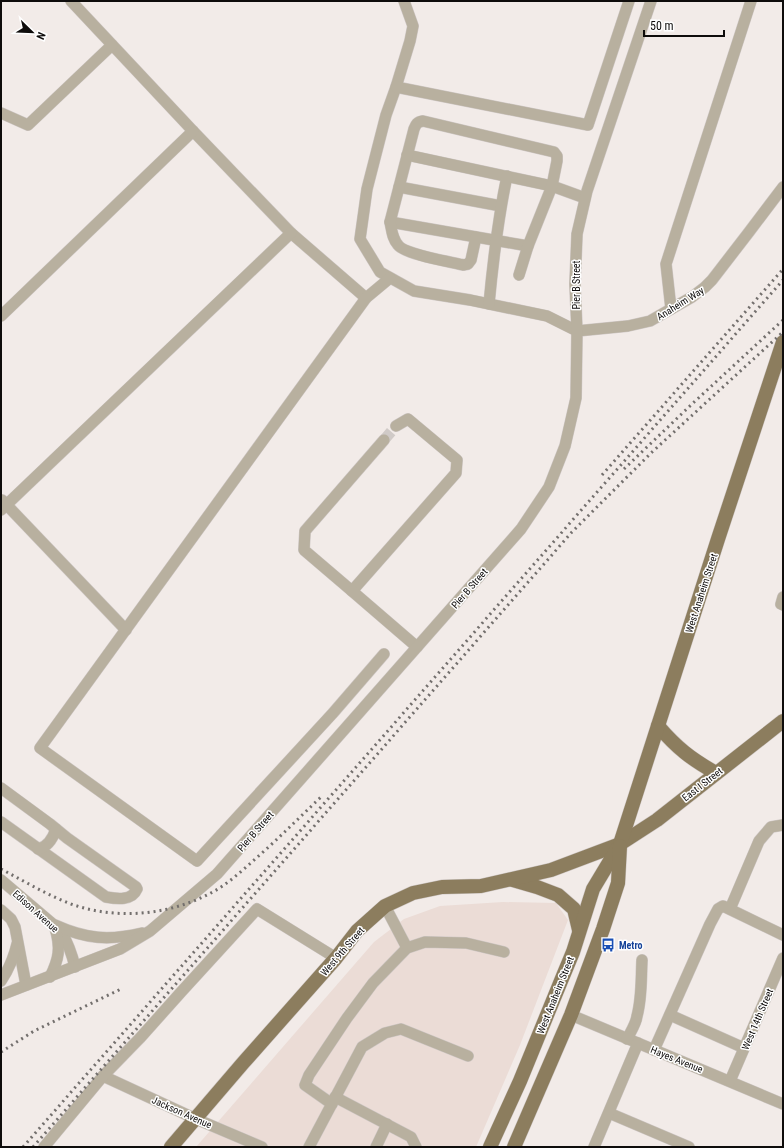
<svg xmlns="http://www.w3.org/2000/svg" width="784" height="1148" font-family="'Roboto Condensed',sans-serif">
<style>
.built{fill:#ebdcd6}
.lines{fill:none;stroke-linecap:round;stroke-linejoin:round}
.minor-tunnel{stroke:#d0cac7;stroke-width:11;stroke-dasharray:11 5.5;stroke-linecap:butt}
.minor-casing{stroke:#cec7c5;stroke-width:12}
.major-casing{stroke:#cec7c5;stroke-width:15}
.minor{stroke:#b8b09f;stroke-width:11}
.major{stroke:#8c7d5e;stroke-width:14}
.rail{stroke:#736f6d;stroke-width:3;stroke-dasharray:2 4;stroke-linecap:butt}
.labels{text-anchor:middle;stroke-width:3;stroke-linejoin:round;paint-order:stroke}
.street-label{font-size:10px;fill:#0e0c0b;stroke:#fff}
.transit-label{font-size:10px;font-weight:bold;fill:#164399;stroke:#fff;text-anchor:start}
</style>
<rect width="100%" height="100%" fill="#f2ebe8"/>
<path class="built" d="M503,902L556,903L568,920L520,1045L476,1147H196L374,942L404,919L440,906Z"/>
<g class="lines">
<path class="minor-tunnel" d="M384,440L396,426"/>
<g class="minor-casing">
<g id="minor">
<path d="M71,1L193,131L291,233L366,298"/>
<path d="M404,1L413,26L410,41L396,87L386,115L367,189L360,239L380,272L414,291L470,300L547,316L577,331"/>
<path d="M396,87L588,125L629,1"/>
<path d="M1,113L28,125L112,45"/>
<path d="M407,155L552,186L585,198"/>
<path d="M399,187L501,206"/>
<path d="M390,222L528,246"/>
<path d="M476,237L471,260L468,264L463,265C451,262 404,254 398,245C392,238 392,231 390,222L414,129C416,124 417,122 423,121L554,152L557,156V161L552,186L528,246L519,275"/>
<path d="M489,304C493,261 498,219 507,176"/>
<path d="M671,309L666,264L751,1"/>
<path d="M1,316L193,131"/>
<path d="M577,331L628,326L650,321L692,297L705,287L712,280L749,232L783,187"/>
<path d="M384,440L305,531L304,550L352,591L456,473L457,460L408,419L396,426"/>
<path d="M2,500L126,630"/>
<path d="M1,510L291,233"/>
<path d="M352,591L417,647"/>
<path d="M783,597L781,604L783,605"/>
<path d="M384,654L333,713L197,861L40,748L366,298L390,278"/>
<path d="M1,788L50,824L67,838L136,887L137,889C132,901 117,899 106,897L1,822"/>
<path d="M38,849C48,847 53,838 56,829"/>
<path d="M1,880L61,931C68,943 72,954 75,967"/>
<path d="M385,906L407,948"/>
<path d="M730,909L759,841L771,827L783,825"/>
<path d="M1,910L11,919L15,927L26,985"/>
<path d="M55,925C86,939 109,941 142,933"/>
<path d="M50,977C59,959 61,948 55,928"/>
<path d="M1,981C9,969 14,957 17,944"/>
<path d="M1,995L120,949L150,931L217,874L521,529L549,487L565,446L576,398L577,331L575,284L577,234L587,191L651,1"/>
<path d="M571,1015L783,1104"/>
<path d="M670,1015L744,1048"/>
<path d="M627,1039C631,1031 636,1024 637,1016C642,998 641,979 642,960"/>
<path d="M654,1050L710,924L718,909L723,906L783,935"/>
<path d="M103,1076L196,1119L262,1147"/>
<path d="M730,1081L783,958"/>
<path d="M335,1097L411,1137L416,1147"/>
<path d="M332,1104L305,1085L309,1075L347,1018L373,983L407,948L425,942L466,943L504,952"/>
<path d="M609,1113L689,1147"/>
<path d="M44,1147L103,1076L140,1038L182,991L257,909L336,958"/>
<path d="M309,1147L362,1047L385,1033L401,1029L468,1056"/>
<path d="M376,1147L387,1124"/>
<path d="M594,1147L638,1043"/>
</g>
</g>
<g class="major-casing">
<g id="major">
<path d="M658,726C677,748 691,759 716,773"/>
<path d="M513,880L537,887L558,895L574,909L579,930"/>
<path d="M171,1147L243,1063L336,958L357,931L385,906L413,893L442,887L481,886L551,870L620,844L657,820L783,721"/>
<path d="M490,1147L520,1081L563,976L573,952L593,889L620,844L718,539L783,342"/>
<path d="M514,1147L571,1015L603,929L618,883L620,846"/>
</g>
</g>
<use href="#minor" class="minor"/>
<use href="#major" class="major"/>
<g class="rail">
<path d="M624,469L692,404L783,320"/>
<path d="M602,475L783,269"/>
<path d="M1,869C24,881 47,895 71,904C119,921 174,915 218,889C234,879 248,865 262,853C283,834 302,815 322,796"/>
<path d="M1,1052L34,1031L121,989"/>
<path d="M23,1147L783,280"/>
<path d="M33,1147L572,532L651,453L783,332"/>
</g>
</g>
<defs>
<g id="bus-bare" transform="scale(1.08)"><path d="M-5-6H5V4H4V6H2V4H-2V6H-4V4H-5ZM-3.5-4V0h7V-4ZM-3.5 1.2v1.5H-2V1.2ZM2 1.2v1.5H3.5V1.2Z" fill="#1a4fb4" stroke="#fff" stroke-width="2.5" paint-order="stroke"/></g>
</defs>
<g fill-rule="evenodd">
<use href="#bus-bare" x="608" y="945"/>
</g>
<g class="labels">
<g class="street-label">
<text transform="translate(576 285) rotate(-90)" y="4">Pier B Street</text>
<text transform="translate(680 303) rotate(-32)" y="4">Anaheim Way</text>
<text transform="translate(469 588) rotate(-49)" y="4">Pier B Street</text>
<text transform="translate(701 593) rotate(-72)" y="4">West Anaheim Street</text>
<text transform="translate(702 784) rotate(-38)" y="4">East I Street</text>
<text transform="translate(255 831) rotate(-49)" y="4">Pier B Street</text>
<text transform="translate(36 911) rotate(42)" y="4">Edison Avenue</text>
<text transform="translate(342 951) rotate(-49)" y="4">West 9th Street</text>
<text transform="translate(555 995) rotate(-68)" y="4">West Anaheim Street</text>
<text transform="translate(757 1019) rotate(-67)" y="4">West 14th Street</text>
<text transform="translate(677 1059) rotate(22)" y="4">Hayes Avenue</text>
<text transform="translate(182 1112) rotate(24)" y="4">Jackson Avenue</text>
</g>
<g class="transit-label">
<text x="619" y="949">Metro</text>
</g>
</g>
<rect width="784" height="1148" fill="none" stroke="#0e0c0b" stroke-width="4"/>
<g transform="translate(32 32) rotate(113)" stroke="#ffffff" stroke-width="3" paint-order="stroke">
<path d="M0-3L7 15L0 10L-7 15Z" fill="#0e0c0b"/>
<text y="-6" font-size="11" font-weight="bold" text-anchor="middle" fill="#0e0c0b">N</text>
</g>
<path d="M644 30v6h80v-6" fill="none" stroke="#0e0c0b" stroke-width="2"/>
<text x="650" y="30" font-size="12" fill="#0e0c0b" stroke="#ffffff" stroke-width="3" paint-order="stroke">50 m</text>
</svg>
